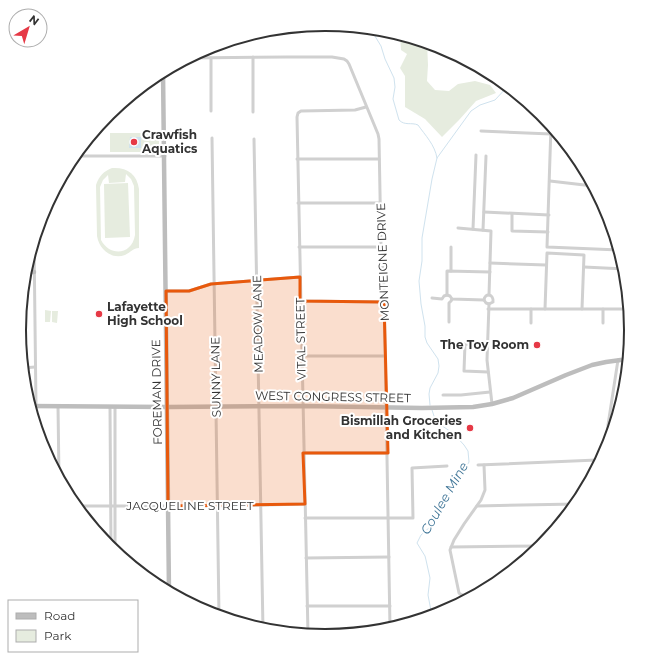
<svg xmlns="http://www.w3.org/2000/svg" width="650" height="660" font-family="Montserrat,sans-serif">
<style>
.green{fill:#e6ecdf;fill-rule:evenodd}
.water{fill:#cfe2ee}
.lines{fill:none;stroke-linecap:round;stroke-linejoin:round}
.stream{stroke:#cfe2ee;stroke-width:1}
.street{stroke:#d0d0d0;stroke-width:3}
.secondary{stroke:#bdbdbd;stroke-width:4.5}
.marked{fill:#e8590c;fill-opacity:0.2;stroke:#e8590c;stroke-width:3;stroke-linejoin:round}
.poi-dot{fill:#e63946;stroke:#fff;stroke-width:1.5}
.labels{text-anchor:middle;stroke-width:4;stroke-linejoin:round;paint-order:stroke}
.poi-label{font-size:12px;font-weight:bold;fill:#333;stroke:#fff;text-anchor:start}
.street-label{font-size:12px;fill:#333;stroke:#fff}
.water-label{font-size:13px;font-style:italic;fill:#3f7597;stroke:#fff}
.rim{fill:none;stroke:#333;stroke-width:2}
</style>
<rect width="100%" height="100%" fill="#fff"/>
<g class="green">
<path d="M400,35L427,43L428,65L427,81L435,90L449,91L458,84L475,81L490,85L496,93L476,101L459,120L442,137L425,119L405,107V76L400,68L407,54L401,50Z"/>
<path d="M110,133H159V151H149V152H110Z"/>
<path d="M112,168C127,167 137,174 139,189V248C133,248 131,252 125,255C111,260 99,249 97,236L96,185C99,176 104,171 112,168ZM126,174L131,179L134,186L135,235C132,255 110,257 101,240L100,187L103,180L108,175L109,183L125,182Z"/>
<path d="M128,183L130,237L105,238L104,184Z"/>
<path d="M45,310L51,311L50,322H45Z"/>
<path d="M52,311H58L57,323L52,322Z"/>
</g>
<path class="water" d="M130,137H141V148H129Z"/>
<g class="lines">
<g class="stream">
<path d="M370,28L381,46L385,59L394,78L395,87L393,99L399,120C405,126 411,122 418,125C425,135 435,145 437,158"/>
<path d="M430,405L429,394L430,388L438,373L439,366L438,359L427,343L425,337V326L421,304L419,281L422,261V238L432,179L437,158L471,111L480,105L495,100L508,86"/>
<path d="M432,410L435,419L438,423L454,434L464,445L468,451L469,462L454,487L441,504L430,527L421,535L417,543L425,556L426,560L430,578L428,595L432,616"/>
</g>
<g class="street">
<path d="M253,57V112"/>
<path d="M188,58L287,57H332L344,59L347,61L349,64L378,134L379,139L381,247L384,287L390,628"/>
<path d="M211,111V58"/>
<path d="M551,126L547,247L619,250"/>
<path d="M481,131L551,134"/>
<path d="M212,138L219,616"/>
<path d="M254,139L263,630"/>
<path d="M74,156H165"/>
<path d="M297,159H379"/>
<path d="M550,181L593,186"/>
<path d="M298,203H380"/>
<path d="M484,212L549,215"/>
<path d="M512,214V231L548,232"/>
<path d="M458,228L491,231L489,295"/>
<path d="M473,229L476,155"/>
<path d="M483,230L486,156"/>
<path d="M34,241L36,406"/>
<path d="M299,247H381"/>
<path d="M451,247V271"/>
<path d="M490,263L546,265"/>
<path d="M584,267L625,269"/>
<path d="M166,291H189L211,284L300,277"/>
<path d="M447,295V271L490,272"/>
<path d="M432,298L442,299L444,296L447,295L450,296L452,299L484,300L486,303L489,304"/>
<path d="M484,300C485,292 494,294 493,302L489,304"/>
<path d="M300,301L384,302"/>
<path d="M489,304L487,360L492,404"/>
<path d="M488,309H629"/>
<path d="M531,309V323"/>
<path d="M545,309L547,253L584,255L582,309"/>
<path d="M449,322V303L451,301L452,299"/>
<path d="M603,323V309"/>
<path d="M487,346L465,344L464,371L488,372"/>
<path d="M302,356H385"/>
<path d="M23,368L35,367"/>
<path d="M443,395H461L490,392"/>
<path d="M58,406L59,478"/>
<path d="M110,407L111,548"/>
<path d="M115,407V552"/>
<path d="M609,444L608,439V425L618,360"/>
<path d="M303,453H388"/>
<path d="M478,465L597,460"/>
<path d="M75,506H218L305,504"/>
<path d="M477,506L576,504"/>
<path d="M305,518H413L412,468L447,466"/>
<path d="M451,547L542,546"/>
<path d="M306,558L389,557"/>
<path d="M473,596C468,596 462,597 459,593L450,550L454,540L464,524L481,500L485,490L484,465"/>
<path d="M307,606H390"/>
<path d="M308,634L297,117L298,113L301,111L355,110L366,107"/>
</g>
<g class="secondary">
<path d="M163,71L169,592"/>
<path d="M25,272H34"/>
<path d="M30,406L168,407L303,406L422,408L473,407L492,404L513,398L566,375L592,365L606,362L628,359"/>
</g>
</g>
<path class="marked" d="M300,277V301L384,302L388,453H303L305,504L168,506L166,291H189L211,284Z"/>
<g class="poi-dot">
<circle cx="134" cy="142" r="4"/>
<circle cx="99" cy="314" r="4"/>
<circle cx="537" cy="345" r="4"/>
<circle cx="470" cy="428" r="4"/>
</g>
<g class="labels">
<g class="poi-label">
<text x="142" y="139">Crawfish<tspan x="142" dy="14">Aquatics</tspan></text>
<text x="107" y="311">Lafayette<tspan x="107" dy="14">High School</tspan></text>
<text x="529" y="349" text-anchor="end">The Toy Room</text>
<text x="462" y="425" text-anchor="end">Bismillah Groceries<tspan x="462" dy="14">and Kitchen</tspan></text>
</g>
<g class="street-label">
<text transform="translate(383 262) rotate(-92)" y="4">MONTEIGNE DRIVE</text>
<text transform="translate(258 324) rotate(-91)" y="4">MEADOW LANE</text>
<text transform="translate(301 339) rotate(-91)" y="4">VITAL STREET</text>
<text transform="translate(216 377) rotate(-91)" y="4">SUNNY LANE</text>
<text transform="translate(157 392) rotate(-91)" y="4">FOREMAN DRIVE</text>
<text transform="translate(333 397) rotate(1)" y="4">WEST CONGRESS STREET</text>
<text x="190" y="510">JACQUELINE STREET</text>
</g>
<g class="water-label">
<text transform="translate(444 498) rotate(-60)" y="5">Coulee Mine</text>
</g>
</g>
<path d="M0 0H650V660H0ZM26 330a299 299 0 1 1 598 0a299 299 0 1 1-598 0Z" fill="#fff" fill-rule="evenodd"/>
<path class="rim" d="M26 330a299 299 0 1 1 598 0a299 299 0 1 1-598 0Z"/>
<rect x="8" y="600" width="130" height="52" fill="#ffffff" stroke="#adadad"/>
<rect x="16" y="613" width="20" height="6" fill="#bdbdbd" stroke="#adadad"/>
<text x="44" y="620" font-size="12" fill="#333333">Road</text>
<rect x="16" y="630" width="20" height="12" fill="#e6ecdf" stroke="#adadad"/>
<text x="44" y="640" font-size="12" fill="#333333">Park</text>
<g transform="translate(28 28) rotate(38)"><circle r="19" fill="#ffffff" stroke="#adadad"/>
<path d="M0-3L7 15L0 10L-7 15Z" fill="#e63946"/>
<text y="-6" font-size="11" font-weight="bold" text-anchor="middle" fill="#333333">N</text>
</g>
</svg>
